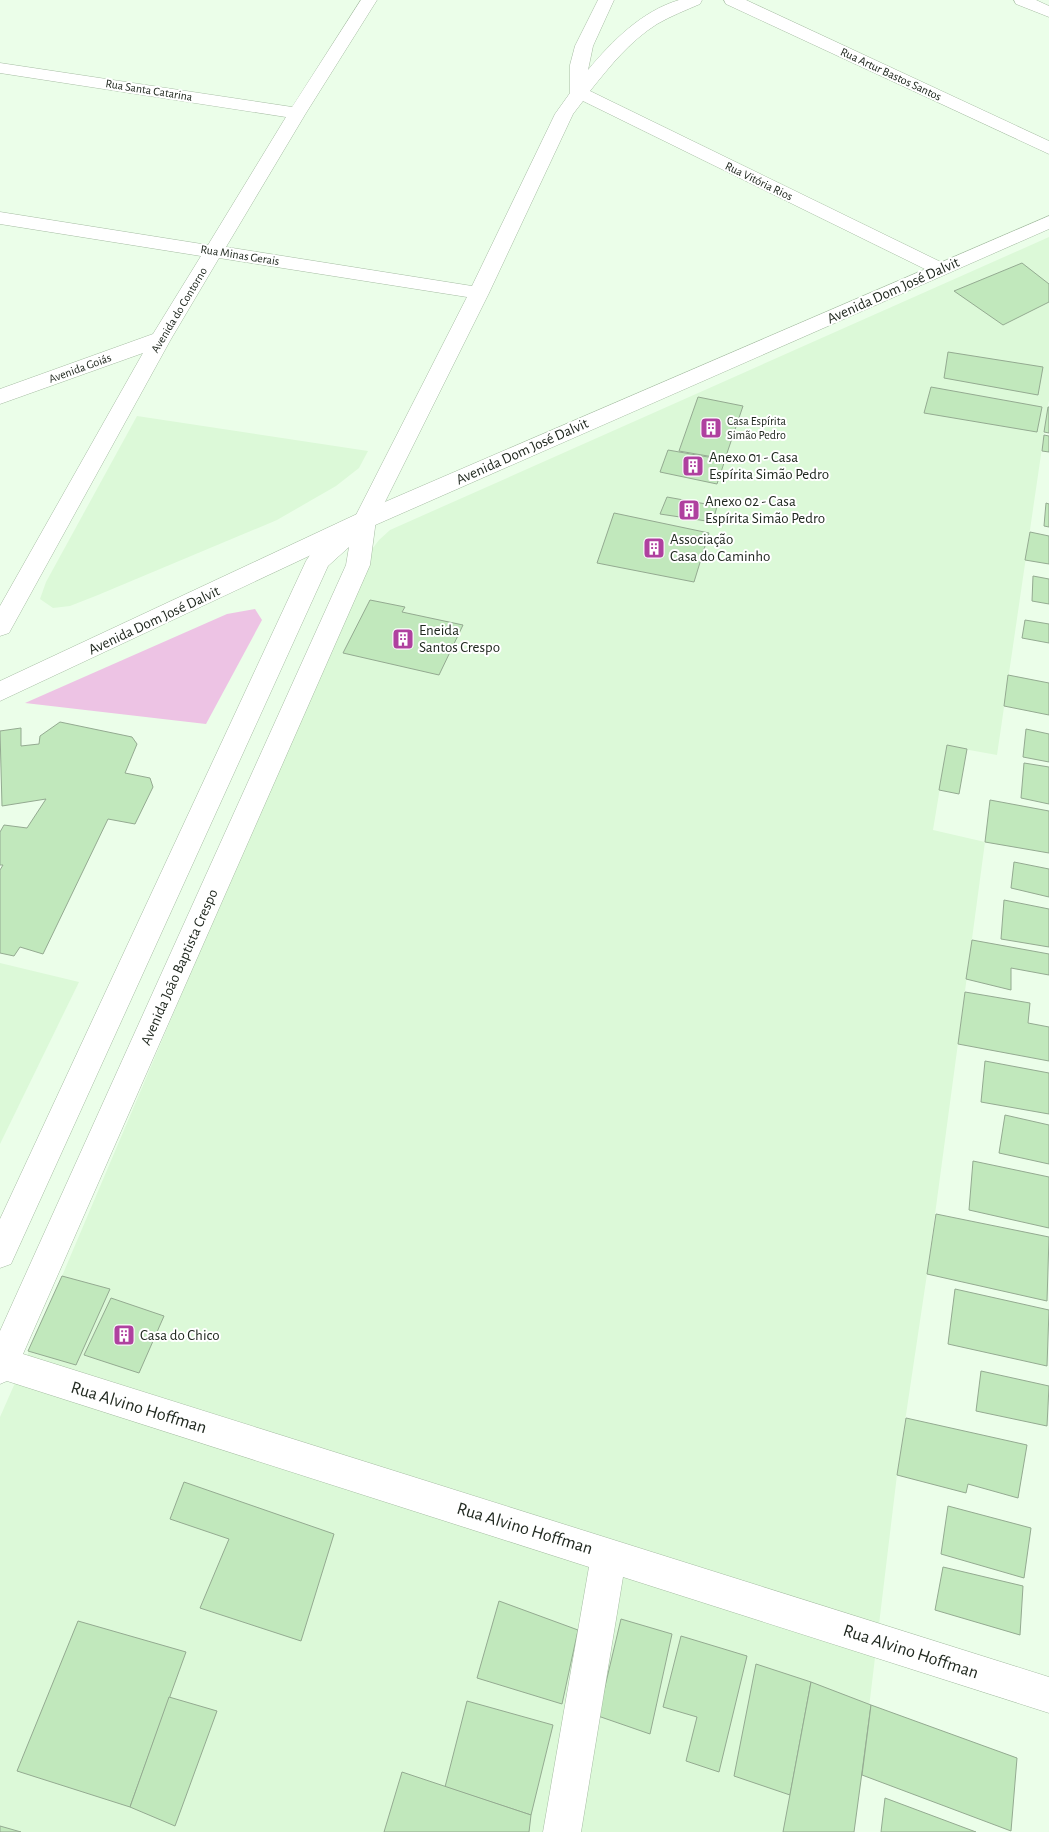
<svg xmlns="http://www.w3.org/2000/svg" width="1049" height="1832" font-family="'Alegreya Sans',sans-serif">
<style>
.built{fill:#dcf9d8}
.green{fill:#edc3e4}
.building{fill:#c1e8bc;stroke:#94aa91}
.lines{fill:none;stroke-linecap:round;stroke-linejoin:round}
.minor-casing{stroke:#a6bca3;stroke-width:1}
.tertiary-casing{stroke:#a6bca3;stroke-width:1}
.minor{fill:#fff;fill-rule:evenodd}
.tertiary{fill:#fff;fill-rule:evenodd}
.labels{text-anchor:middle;stroke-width:4;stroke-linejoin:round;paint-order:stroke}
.far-street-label{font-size:12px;fill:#212920;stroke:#fff}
.far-poi-label{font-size:12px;fill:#212920;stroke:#fff;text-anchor:start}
.street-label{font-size:15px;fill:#212920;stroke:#fff}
.poi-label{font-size:15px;fill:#212920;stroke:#fff;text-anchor:start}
.near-street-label{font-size:18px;fill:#212920;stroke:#fff}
</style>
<rect width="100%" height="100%" fill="#ebfee9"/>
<g class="built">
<path d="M1049,237V400L997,755L947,746L933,830L985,842L927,1274L897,1475L854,1832H0V1417L62,1276L369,553L379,540L390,530Z"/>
<path d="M137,416L368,451L359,468L336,486L277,520L98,595L70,606L53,608L40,599L46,582Z"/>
<path d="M0,963L79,982L0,1144Z"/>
</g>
<path class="green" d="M255,609L262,620L206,724L25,703L227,614Z"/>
<g class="building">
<path d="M1022,263L1049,284V302L1003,325L954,291Z"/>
<path d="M948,352L1043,367L1038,395L944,378Z"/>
<path d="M931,387L1042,407L1037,432L924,413Z"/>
<path d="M698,397L743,406L725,459L679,451Z"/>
<path d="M1048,407H1049V433L1044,432Z"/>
<path d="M1044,435L1049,436V452L1042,451Z"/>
<path d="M668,450L725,460L717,484L660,472Z"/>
<path d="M667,497L717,506L713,522L660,514Z"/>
<path d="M1046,503L1049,504V527L1044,526Z"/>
<path d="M614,513L709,533L694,582L597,563Z"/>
<path d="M1030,532L1049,536V564L1025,560Z"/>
<path d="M1033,576L1049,579V604L1032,601Z"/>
<path d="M370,600L405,607L402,612L463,625L439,675L343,653Z"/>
<path d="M1025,620L1049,624V643L1022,638Z"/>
<path d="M1008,675L1049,683V715L1004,706Z"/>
<path d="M60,722L132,737L137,744L125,773L150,778L153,787L135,824L108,819L43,954L20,947L14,956L0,953V870L3,865H0V832L4,825L27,828L46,799L2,806L0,731L21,728V746L39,744L40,736Z"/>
<path d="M1026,729L1049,734V762L1023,757Z"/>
<path d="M947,745L967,749L959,794L939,790Z"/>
<path d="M1024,763L1049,767V804L1021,798Z"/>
<path d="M990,800L1049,811V853L985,842Z"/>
<path d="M1014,862L1049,869V897L1011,888Z"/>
<path d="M1004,900L1049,909V947L1001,939Z"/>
<path d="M972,940L1049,954V975L1011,968V990L966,979Z"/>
<path d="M965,992L1030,1003L1028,1023L1049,1027V1061L958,1044Z"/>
<path d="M985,1061L1049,1073V1114L981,1102Z"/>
<path d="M1005,1115L1049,1125V1164L999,1153Z"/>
<path d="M973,1161L1049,1177V1228L969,1210Z"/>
<path d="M936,1214L1049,1237L1047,1301L927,1274Z"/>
<path d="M62,1276L110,1289L76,1365L28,1351Z"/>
<path d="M955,1289L1049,1310L1047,1366L948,1344Z"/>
<path d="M111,1298L164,1316L139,1373L84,1355Z"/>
<path d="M981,1371L1049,1386L1047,1426L976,1411Z"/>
<path d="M906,1418L1027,1445L1018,1498L968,1484L966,1493L897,1475Z"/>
<path d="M184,1482L334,1534L301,1641L200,1608L229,1539L170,1519Z"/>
<path d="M948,1506L1031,1528L1024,1578L941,1554Z"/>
<path d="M943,1567L1023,1586L1020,1635L935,1610Z"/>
<path d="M499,1601L578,1630L562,1704L477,1678Z"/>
<path d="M621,1619L672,1634L650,1734L598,1716Z"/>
<path d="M78,1621L186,1652L130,1807L17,1771Z"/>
<path d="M681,1636L747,1656L719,1772L686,1761L697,1717L663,1707Z"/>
<path d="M756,1664L811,1682L790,1795L734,1776Z"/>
<path d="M811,1682L871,1705L854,1832H783Z"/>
<path d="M169,1697L217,1711L175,1826L130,1807Z"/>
<path d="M467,1701L553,1725L531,1815L445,1787Z"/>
<path d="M871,1705L1017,1758L1011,1831L862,1775Z"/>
<path d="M402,1772L531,1815L529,1832H384Z"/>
<path d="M885,1798L976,1832H881Z"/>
<path d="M0,1826L21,1832H0Z"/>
</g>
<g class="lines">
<g class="minor-casing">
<g id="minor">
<path d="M361,0H377L306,113L226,247L472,286L555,114L570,93V65L575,46L598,0H614L593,46L588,70C612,41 642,11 679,0C686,0 695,0 702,0L700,4C686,10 671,16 657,24C630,41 610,66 590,91L947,265L950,269L947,273L940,275L933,273L583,101L573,114L489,293L376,520L370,565L23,1354L1049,1677V1713L623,1577L581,1832H543L589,1567L7,1381L0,1384V1331L346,565L349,547L328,566L11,1264L0,1268V1219L306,561L310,555L356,515L467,297L219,258L171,339L9,633L0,636V606L143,353L0,404V389L153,334L201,256L0,224V212L208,245L286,117L0,73V63L292,107Z"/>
<path d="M724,0H746L1049,141V154L726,4Z"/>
<path d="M1014,0H1036L1049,6V17L1016,4Z"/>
</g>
</g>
<g class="tertiary-casing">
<path id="tertiary" d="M1049,216V229L373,526L0,701V681L357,514Z"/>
</g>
<use href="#minor" class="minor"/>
<use href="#tertiary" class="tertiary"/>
</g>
<defs>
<g id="building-square" transform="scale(1.125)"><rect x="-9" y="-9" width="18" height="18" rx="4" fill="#af419f" stroke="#fff"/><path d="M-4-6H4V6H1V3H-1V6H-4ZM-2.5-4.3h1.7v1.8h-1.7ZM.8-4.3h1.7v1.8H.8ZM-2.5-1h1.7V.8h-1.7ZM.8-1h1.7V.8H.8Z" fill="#fff"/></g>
</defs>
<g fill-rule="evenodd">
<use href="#building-square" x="711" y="428"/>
<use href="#building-square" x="693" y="466"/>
<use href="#building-square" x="689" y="510"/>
<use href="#building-square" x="654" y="548"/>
<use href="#building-square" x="403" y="639"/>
<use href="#building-square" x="124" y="1335"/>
</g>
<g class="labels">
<g class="far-street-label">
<text transform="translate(891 74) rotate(25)" y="4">Rua Artur Bastos Santos</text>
<text transform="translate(149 90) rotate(9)" y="4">Rua Santa Catarina</text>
<text transform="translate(759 181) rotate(26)" y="4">Rua Vitória Rios</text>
<text transform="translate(240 255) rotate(9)" y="4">Rua Minas Gerais</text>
<text transform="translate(179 310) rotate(-59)" y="4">Avenida do Contorno</text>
<text transform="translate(80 368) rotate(-20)" y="4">Avenida Goiás</text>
</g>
<g class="far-poi-label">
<text x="727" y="425">Casa Espírita<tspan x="727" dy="14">Simão Pedro</tspan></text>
</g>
<g class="street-label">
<text transform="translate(893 290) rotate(-24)" y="5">Avenida Dom José Dalvit</text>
<text transform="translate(522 451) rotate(-24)" y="5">Avenida Dom José Dalvit</text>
<text transform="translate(154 620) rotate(-25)" y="5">Avenida Dom José Dalvit</text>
<text transform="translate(179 967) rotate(-66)" y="5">Avenida João Baptista Crespo</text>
</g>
<g class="poi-label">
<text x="709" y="462">Anexo 01 - Casa<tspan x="709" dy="17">Espírita Simão Pedro</tspan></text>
<text x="705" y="506">Anexo 02 - Casa<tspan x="705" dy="17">Espírita Simão Pedro</tspan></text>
<text x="670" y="544">Associação<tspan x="670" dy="17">Casa do Caminho</tspan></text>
<text x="419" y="635">Eneida<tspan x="419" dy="17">Santos Crespo</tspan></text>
<text x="140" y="1340">Casa do Chico</text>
</g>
<g class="near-street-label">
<text transform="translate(139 1407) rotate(17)" y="6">Rua Alvino Hoffman</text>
<text transform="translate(525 1528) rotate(17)" y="6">Rua Alvino Hoffman</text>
<text transform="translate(911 1651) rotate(18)" y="6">Rua Alvino Hoffman</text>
</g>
</g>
</svg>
